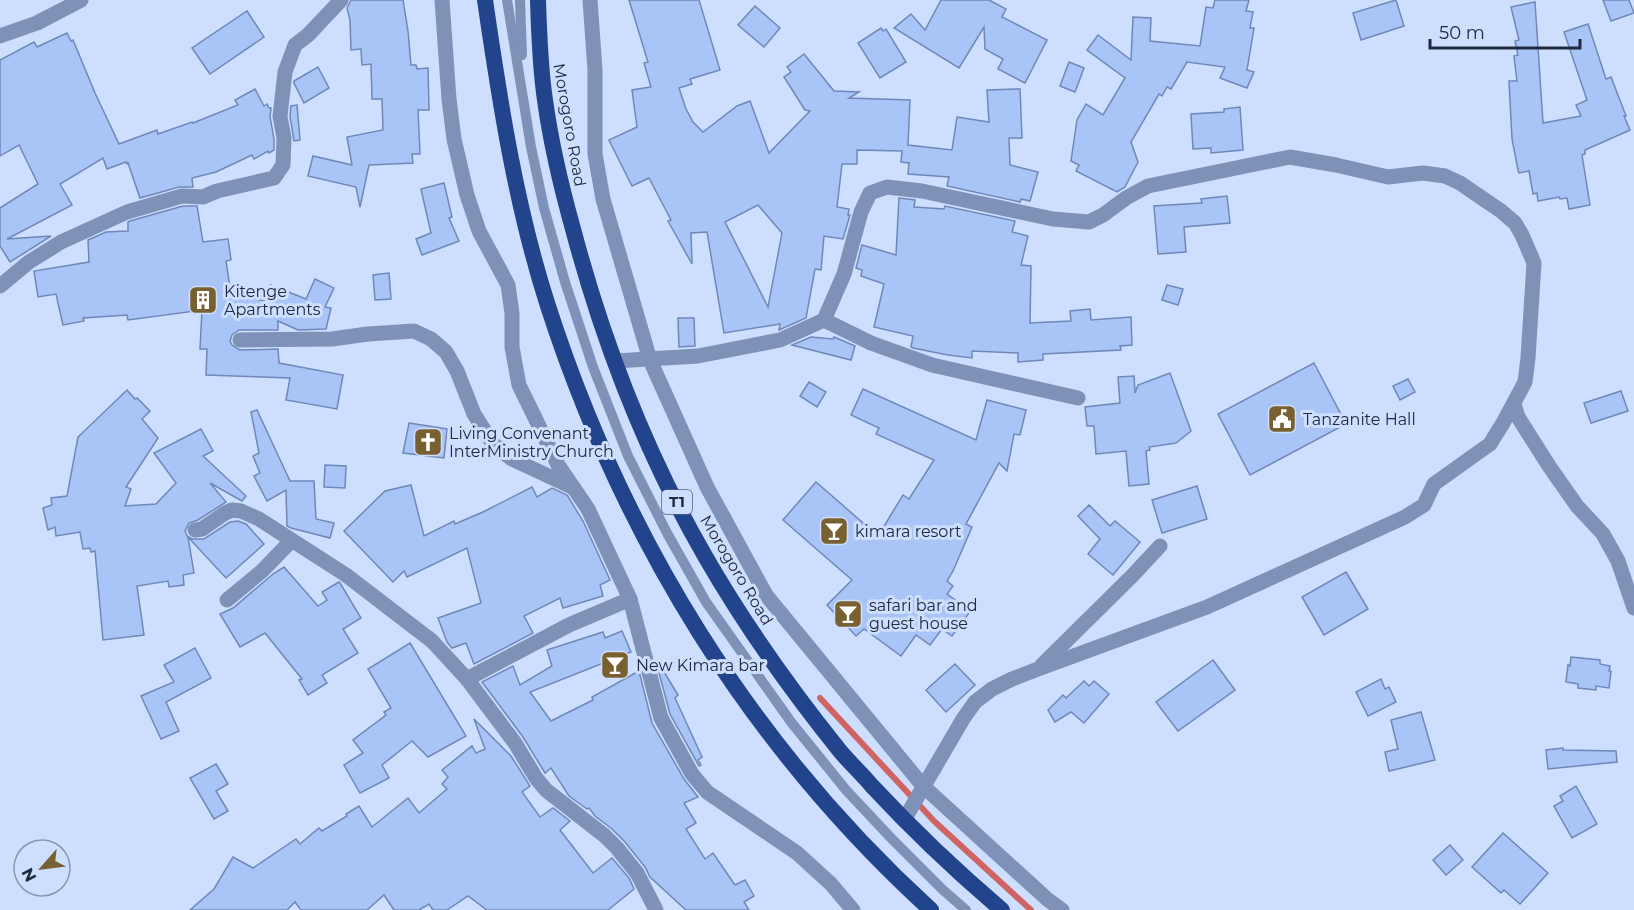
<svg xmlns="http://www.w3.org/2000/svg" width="1634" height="910" font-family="Montserrat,sans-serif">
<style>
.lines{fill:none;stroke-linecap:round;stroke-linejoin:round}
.stream{stroke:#cf6462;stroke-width:6}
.building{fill:#a9c5f8;stroke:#6f88b8;stroke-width:1.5;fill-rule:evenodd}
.service{stroke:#7e92b8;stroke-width:10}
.minor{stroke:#7e92b8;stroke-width:15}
.trunk{stroke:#21448c;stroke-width:16}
.labels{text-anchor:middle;stroke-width:6;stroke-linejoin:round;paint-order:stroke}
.shield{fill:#cddefe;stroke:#546078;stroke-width:1.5}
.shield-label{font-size:15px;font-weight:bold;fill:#202a3e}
.street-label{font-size:16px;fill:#202a3e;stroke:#cddefe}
.poi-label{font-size:16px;fill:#202a3e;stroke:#cddefe;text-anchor:start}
</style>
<rect width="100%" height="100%" fill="#cddefe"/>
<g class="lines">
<path class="stream" d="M820,698L934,821L1031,910"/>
</g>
<g class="building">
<path d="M351,0H403L408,31L411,65H416L417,69L428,68L429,110H418L420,154H412L413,163L369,165L360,207L356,187L308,176L313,156L352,165L347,137L383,130L382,99H372L371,64L362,65L361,49L351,50L350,20L347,8Z"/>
<path d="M629,0H699L720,70L690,79L692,84L679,88L686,109L693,122L703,132L737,106L750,101L769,153L810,111L805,110L784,77L791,72L787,67L804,54L834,91L859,92L849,98L910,100L908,145L952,150L957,117L989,122L987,90L1020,89L1022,138H1009L1010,165L1038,172L1030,201L1021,199L1020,202L947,186L949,177L908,174L909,163L901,162L902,151L857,150V164H842L837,207L849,209L848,215H850L843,239L824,236L821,270L815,269L806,318L779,330L780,324L724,333L707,232L691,233L692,264L668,221L671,220L649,178L632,186L609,140L637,127L632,90L651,87L644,63L648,62ZM758,205L782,233L768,307L725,222Z"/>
<path d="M941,0H989L1006,9L1002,17L1047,40L1025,83L998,69L1003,59L985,49L984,27L959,68L894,28L911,14L925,30Z"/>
<path d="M1215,0H1249L1246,11L1253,12L1250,28H1254L1247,70L1254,72L1247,88L1220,78L1225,67L1187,62L1171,89L1167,87L1162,96L1159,94L1131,142L1138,162L1125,187L1117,192L1076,171L1079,165L1071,161L1077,120L1086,104L1103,115L1125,78L1087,50L1098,35L1131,60L1133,17L1151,18L1150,41L1200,46L1206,7L1213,8Z"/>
<path d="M1396,0L1404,26L1361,40L1353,13Z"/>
<path d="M1603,0H1629L1634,13L1611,21Z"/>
<path d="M1535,2L1543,123L1581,116L1576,105L1587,100L1564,32L1588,24L1606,79L1611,77L1626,116H1624L1630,130L1585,150V154L1582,155L1590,205L1569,209L1567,198L1560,199L1559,197L1538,201L1537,193L1533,194L1529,171L1519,173L1518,170L1512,139L1509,81H1517L1514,56L1518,55L1515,41L1519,40L1511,7Z"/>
<path d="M755,6L780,28L764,47L738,25Z"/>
<path d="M247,11L264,37L210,74L192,48Z"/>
<path d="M881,28L883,31L886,29L906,62L880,78L858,43Z"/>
<path d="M67,33L71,41L73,40L95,93L119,144L157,130L158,134L192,122L193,123L238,105L235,100L255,89L264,106L267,104L269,108H271L270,117L274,139V150L269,153L268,151L254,159L252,155L216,172L192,178L193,187H179L140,198L128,163L127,164L126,162L107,169L103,158L60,184L72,205L7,239L51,236L10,262L0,246V208L38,184L19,145L0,156V60L34,42L37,47Z"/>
<path d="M1069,62L1084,68L1075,92L1060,86Z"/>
<path d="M318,67L329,88L304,103L294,83V81Z"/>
<path d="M297,105L300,140L294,141L290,116L291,106Z"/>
<path d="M1240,107L1243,150L1211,153V148L1193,149L1191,114L1224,112V109Z"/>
<path d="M444,183L452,217L449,218L459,241L422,255L416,239L431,233L421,189Z"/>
<path d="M1227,196L1230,223L1184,227L1186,252L1158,254L1154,206L1202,203L1201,199Z"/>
<path d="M899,198L915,200L914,207L944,209L945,206L1015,221L1012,232L1028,236L1021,265L1031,266L1030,323L1071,321L1070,311L1090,309L1091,320L1131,317L1132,345L1120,346L1121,350L1043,354V360L1018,362V353L972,351V358L948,355L913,348L911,347L913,336L874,327L884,284L861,276L862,270L856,268L862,245L896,255Z"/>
<path d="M183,206H197L203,242L228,239L231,260L226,261L231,294L265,301L271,285L306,299L315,279L334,288L325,307L331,308L326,329L298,330L278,321V330H239L232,335L230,341L232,345L240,350L278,349L279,363L343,375L337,409L286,400L290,378L206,375L207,349H200L202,310L128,320L127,315L83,318L84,321L63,325L56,294L38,297L34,271L89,262L88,240L106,232L128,231V222L130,221Z"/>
<path d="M389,273L391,299L375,300L373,275Z"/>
<path d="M1167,285L1183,289L1178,305L1162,300Z"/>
<path d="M678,318H694L695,346L679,347Z"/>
<path d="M811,337L833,339L834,337L855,346L851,360L792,345Z"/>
<path d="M1314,363L1346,424L1250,475L1218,414Z"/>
<path d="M1170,373L1191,431L1176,443L1149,447L1150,450L1146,451L1149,484L1129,486L1126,451L1096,454L1094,426H1087L1085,407L1120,403L1118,377L1134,376L1135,393L1138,385Z"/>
<path d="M1408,379L1415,392L1400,400L1393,386Z"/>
<path d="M809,382L826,392L817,407L800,396Z"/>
<path d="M863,389L976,440L987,400L1026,410L1020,435L1014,434L1007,471L999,463L966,524L972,527L953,571L947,581L953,586L947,594L962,605L961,607L969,613L952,636L942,629L930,645L916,635L901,656L864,629L856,636L827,605L852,580L783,520L816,482L878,536L903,495L909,499L934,460L876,434L879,428L851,415Z"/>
<path d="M127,390L135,399L137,398L150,411L142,419L158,438L126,487L131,489L125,506L156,504L176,483L154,453L201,429L213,451L203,456L246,496L242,501L210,483L226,502L198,520L189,523L185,531L187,536L192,539H204L230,522L238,521L246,524L264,544L226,578L188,537L194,573L183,575L184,585L169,587L168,581L137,586L144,635L103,640L95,551L91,552L90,548L83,549L80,532L56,536L55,527L48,530L43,508L52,505L51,498L67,496L78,437Z"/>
<path d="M1621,391L1628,411L1591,423L1584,403Z"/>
<path d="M257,410L290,481H314L316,519L334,523L330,538L291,528L287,526L286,490L267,501L254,476L260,473L253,456L259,453L251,412Z"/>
<path d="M409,423L447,429L444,458L403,453Z"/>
<path d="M325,465L346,466L345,488L324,487Z"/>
<path d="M411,485L424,536L454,521L455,524L483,512L532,487L537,497L552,488L567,495L583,521L610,580L600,585L603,596L563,608L560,598L524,616L533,633L474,664L466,643L452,648L447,642L438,618L481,603L467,548L407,577L404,571L393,582L344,531L385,491Z"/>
<path d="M1197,486L1207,519L1162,533L1152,500Z"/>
<path d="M1089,505L1110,526L1115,521L1140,542L1113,575L1088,554L1100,539L1078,516Z"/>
<path d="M284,567L318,606L327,600L322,592L339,582L340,583L361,618L343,629L358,653L322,675L327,683L308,695L299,680L302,679L265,633L240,647L220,614L233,608L273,574Z"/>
<path d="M1346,572L1368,609L1324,635L1302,597Z"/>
<path d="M622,631L631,652L530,692L551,721L593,700L592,697L639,671L652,723L684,779L698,797L684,803L696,823L686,829L705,859L713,853L735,885L745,880L754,896L744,902L749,910H686L650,877L645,867L625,842L612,829L595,816L589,808L587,809L569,796L551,768L545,773L523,737L482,682L513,666L520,685L552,666L547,650L603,632L605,638Z"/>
<path d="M410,643L466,736L428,757L412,741L382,765L389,778L360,793L344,765L363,753L353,740L386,715L384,712L391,708L368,669Z"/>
<path d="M195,648L211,678L166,702L179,731L161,739L141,696L174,682L164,665Z"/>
<path d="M1571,657L1600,660V664L1610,666L1609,671H1611L1609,688L1596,686V690L1578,688V684L1566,682L1568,665L1570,666Z"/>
<path d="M1213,660L1235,690L1178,731L1156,702Z"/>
<path d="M955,664L975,685L946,712L926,690Z"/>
<path d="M661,667L678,695L675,698L702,757L698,760L701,765L699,766L670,714L658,669Z"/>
<path d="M1381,679L1385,689L1389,687L1396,702L1368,716L1356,692Z"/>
<path d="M1084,681L1089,686L1094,681L1109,694L1084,723L1071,712L1055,722L1048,710L1063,695L1066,698Z"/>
<path d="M1421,712L1435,760L1389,771L1385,752L1398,749L1391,720Z"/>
<path d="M474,719L511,756L530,786L522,792L540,817L553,808L570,821L560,830L593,873L612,858L629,878L634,889L608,910H487L468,896L447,910H433L429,904L419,910H394L384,895L367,910H301L295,902L287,910H190L214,889L233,857L253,868L296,839L300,844L319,828L322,831L347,816L346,814L359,806L372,827L408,798L419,813L447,789L442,784L448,777L442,770L472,746L476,753L485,749Z"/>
<path d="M1563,748V750L1616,751L1617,762L1548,769L1546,750Z"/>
<path d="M216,764L228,784L216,791L228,811L214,819L190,778Z"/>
<path d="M1576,786L1597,824L1572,838L1554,806L1563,801L1560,796Z"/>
<path d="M1503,833L1548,873L1520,904L1504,890L1501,893L1472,867Z"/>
<path d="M1450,845L1463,860L1446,875L1433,860Z"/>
</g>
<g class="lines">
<g class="service">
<path d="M507,0L531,147L544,208L565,282L593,367L628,456L667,533L706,602L791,722L846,790L891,838L943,890L966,910"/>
<path d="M520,0L522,55"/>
</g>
<g class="minor">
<path d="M442,0L449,99L454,139L467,195L479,231L508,285L512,313V347L519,385L558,465L588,509L630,599L661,718L692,774L707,792L797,853L831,884L853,910"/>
<path d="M590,0L595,70V154L603,199L650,360L707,487L766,595L923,786L1047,899L1062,910"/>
<path d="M0,36L37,23L81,0"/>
<path d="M0,286L29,262L61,242L127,212L182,196L203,197L217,191L274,178L283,165L284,138L280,116L285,72L295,45L308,35L341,0"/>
<path d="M824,320L871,343L932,365L1078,398"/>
<path d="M240,340L332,339L368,334L414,331L431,339L446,352L457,371L474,414L493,444L512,459L574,488"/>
<path d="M615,361L698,356L780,340L824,320L844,274L861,212L870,193L887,187L922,191L1053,219L1089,222L1103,215L1126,198L1148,186L1290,157L1336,165L1388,177L1423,173L1445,176L1460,183L1501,211L1515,223L1522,235L1534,263L1528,358L1525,382L1503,423L1490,444L1434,484L1424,505L1405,517L1207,607L1038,669L1012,679L992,689L975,702L963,719L904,820"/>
<path d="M1514,404L1518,417L1549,466L1577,506L1603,534L1618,561L1634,608"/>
<path d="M195,530L202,529L225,513L232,510L241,511L259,519L346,575L432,641L467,679L515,743L536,778L546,790L605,836L617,848L637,873L656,910"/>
<path d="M227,600L262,571L291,541"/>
<path d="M1042,665L1133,575L1160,546"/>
<path d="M467,679L569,625L630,599"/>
</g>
<g class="trunk">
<path d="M485,0C500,103 516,207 548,306C623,538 750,745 931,910"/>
<path d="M538,0C539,33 540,67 545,100C551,144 561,186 573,229C603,342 646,454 705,556C744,624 791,690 840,751C850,763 862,774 872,786C913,830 956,871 1002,910"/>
</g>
</g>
<defs>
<g id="building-square" transform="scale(1.5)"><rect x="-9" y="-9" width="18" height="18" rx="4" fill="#786031" stroke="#cddefe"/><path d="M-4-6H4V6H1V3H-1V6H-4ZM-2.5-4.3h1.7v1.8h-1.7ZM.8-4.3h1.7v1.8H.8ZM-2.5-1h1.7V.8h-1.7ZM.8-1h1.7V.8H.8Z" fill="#fff"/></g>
<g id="civic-square" transform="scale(1.5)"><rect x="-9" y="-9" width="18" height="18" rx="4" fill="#786031" stroke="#cddefe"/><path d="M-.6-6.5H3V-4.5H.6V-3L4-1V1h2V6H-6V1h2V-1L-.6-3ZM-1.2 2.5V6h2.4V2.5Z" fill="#fff"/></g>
<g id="church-square" transform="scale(1.5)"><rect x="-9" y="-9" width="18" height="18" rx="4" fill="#786031" stroke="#cddefe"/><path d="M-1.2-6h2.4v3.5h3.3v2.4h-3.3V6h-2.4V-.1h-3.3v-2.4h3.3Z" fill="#fff"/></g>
<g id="bar-square" transform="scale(1.5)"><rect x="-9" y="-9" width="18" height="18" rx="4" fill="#786031" stroke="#cddefe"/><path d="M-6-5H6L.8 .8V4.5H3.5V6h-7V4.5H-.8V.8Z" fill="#fff"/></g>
</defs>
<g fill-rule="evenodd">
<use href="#building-square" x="203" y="300"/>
<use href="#civic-square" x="1282" y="419"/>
<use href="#church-square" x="428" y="442"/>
<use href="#bar-square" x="834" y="531"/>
<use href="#bar-square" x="848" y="614"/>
<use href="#bar-square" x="615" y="665"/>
</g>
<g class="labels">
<rect class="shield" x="662" y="490" width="30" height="24" rx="4.5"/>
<g class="shield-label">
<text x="677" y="507">T1</text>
</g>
<g class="street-label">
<text transform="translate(570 125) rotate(80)" y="6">Morogoro Road</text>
<text transform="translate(737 570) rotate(59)" y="6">Morogoro Road</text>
</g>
<g class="poi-label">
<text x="224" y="297">Kitenge<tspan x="224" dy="18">Apartments</tspan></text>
<text x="1303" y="425">Tanzanite Hall</text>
<text x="449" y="439">Living Convenant<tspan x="449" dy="18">InterMinistry Church</tspan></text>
<text x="855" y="537">kimara resort</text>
<text x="869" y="611">safari bar and<tspan x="869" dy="18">guest house</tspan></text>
<text x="636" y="671">New Kimara bar</text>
</g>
</g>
<g transform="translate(42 868) rotate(242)"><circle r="28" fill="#cddefe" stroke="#8896b1" stroke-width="1.5"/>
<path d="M0-4.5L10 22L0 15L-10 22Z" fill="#786031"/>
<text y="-9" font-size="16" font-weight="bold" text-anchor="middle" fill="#202a3e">N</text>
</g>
<path d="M1430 39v9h150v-9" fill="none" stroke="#202a3e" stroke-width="3"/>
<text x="1439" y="39" font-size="18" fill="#202a3e" stroke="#cddefe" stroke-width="4.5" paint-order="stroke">50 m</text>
</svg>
